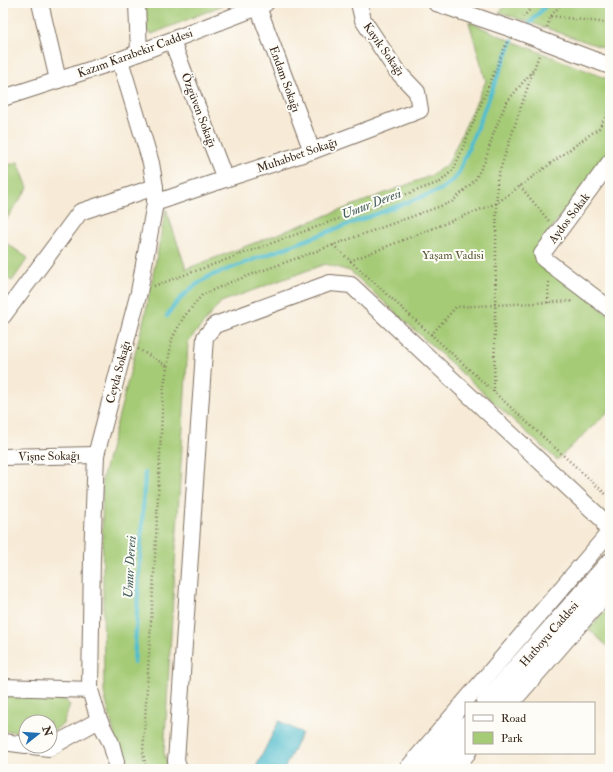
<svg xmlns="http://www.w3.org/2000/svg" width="613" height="772" font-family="'IM FELL Double Pica',serif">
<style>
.green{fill:#a5cb76;stroke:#707a4a}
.water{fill:#53becd;stroke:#477476}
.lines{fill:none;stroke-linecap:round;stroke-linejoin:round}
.stream{stroke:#53becd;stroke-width:4.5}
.minor-casing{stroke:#7d6e5f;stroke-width:18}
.major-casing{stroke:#7d6e5f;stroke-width:23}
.path{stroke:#7d6e5f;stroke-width:2.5;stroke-dasharray:1 3;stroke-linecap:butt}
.minor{stroke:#fff;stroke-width:16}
.major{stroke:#fff;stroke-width:21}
.labels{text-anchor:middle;stroke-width:4;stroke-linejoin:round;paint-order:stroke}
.street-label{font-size:12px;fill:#3b2a1e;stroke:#fdfcf7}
.park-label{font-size:12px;fill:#5b5a38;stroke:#fdfcf7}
.water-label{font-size:13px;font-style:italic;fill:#435e5b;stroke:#fdfcf7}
</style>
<rect width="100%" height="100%" fill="#fdfcf7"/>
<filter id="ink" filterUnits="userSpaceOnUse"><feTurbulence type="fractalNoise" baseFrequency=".025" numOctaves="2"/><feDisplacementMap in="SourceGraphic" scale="8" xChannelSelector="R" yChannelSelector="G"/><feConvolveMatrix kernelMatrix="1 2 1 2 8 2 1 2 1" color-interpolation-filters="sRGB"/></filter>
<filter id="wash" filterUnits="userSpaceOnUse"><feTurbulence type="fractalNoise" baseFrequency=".012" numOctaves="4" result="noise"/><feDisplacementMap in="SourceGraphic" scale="16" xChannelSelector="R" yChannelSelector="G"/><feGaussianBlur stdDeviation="0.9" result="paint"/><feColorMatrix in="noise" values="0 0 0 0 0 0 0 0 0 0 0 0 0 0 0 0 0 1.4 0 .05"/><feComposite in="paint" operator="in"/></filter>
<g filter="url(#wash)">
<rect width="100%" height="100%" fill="#f7ebd7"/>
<g class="green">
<path d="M144,3H228L152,34L146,30Z"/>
<path d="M509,3H610V50L499,12Z"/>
<path d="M469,22L512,41L610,80V149L553,226L534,253L610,316V410L557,460L350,271L325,264L221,302L188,342L164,753L169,769H123L104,693L102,480L145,315L166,209L186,269L430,176L448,164L486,81Z"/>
<path d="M18,162L28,188L3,224V167Z"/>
<path d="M3,241L28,258L12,281L3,275Z"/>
<path d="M610,605V649L589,629Z"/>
<path d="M6,696L63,698L70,705L63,724L50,733V722H26V732L3,731Z"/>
</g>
<path class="water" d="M279,721L302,733L284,769H260L256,767Z"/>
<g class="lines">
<g class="stream">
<path d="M530,23L548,3"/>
<path d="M167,316C178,298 192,286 210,276L440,190L453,180L458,174L512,41"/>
<path d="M134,663L145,473"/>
</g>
</g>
</g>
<g filter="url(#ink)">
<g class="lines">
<g class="minor-casing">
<g id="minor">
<path d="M40,3L58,80"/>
<path d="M137,3L139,53"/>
<path d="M436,3L509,28L610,66"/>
<path d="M258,7L312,151"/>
<path d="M172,41L225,179"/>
<path d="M3,98L120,60L258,7L266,3"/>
<path d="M610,162L542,254L544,259L610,309"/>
<path d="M155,203L225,179L312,151L420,110L417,92L396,70L363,20L359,3"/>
<path d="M3,316L80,212L155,187"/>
<path d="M3,457L96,455"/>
<path d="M3,687L90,690"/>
<path d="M3,742L26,745"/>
<path d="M32,746L49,748L99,720"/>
<path d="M115,769L116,762L111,743L99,720L90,690L92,556L96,455L139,292L155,203V187L151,163L120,60"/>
<path d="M179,769L176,761L205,337L215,325L330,283L351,285L603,520L608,534L407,769"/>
</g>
</g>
<g class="major-casing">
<g id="major">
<path d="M487,703L610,564"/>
<path d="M508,703L610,586"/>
<path d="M429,769L466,727"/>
<path d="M451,769L466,751"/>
</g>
</g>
<g class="path">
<path d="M551,16L608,23L610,21"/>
<path d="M523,17L536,3"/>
<path d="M547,27L551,16L562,3"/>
<path d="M520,186L549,221"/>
<path d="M333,245L610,498"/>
<path d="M350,261L497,203L599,128L610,109"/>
<path d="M154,286L440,182L454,169L507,42"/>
<path d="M548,303L549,281"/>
<path d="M431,335L456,307L574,301"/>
<path d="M138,349L167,366"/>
<path d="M494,392L497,179L533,71"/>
<path d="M146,769L143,752L155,557L163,392L172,339L183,318L202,295L231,282L452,202L475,180L485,161L494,132L506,103L534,69L539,55"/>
</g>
<use href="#minor" class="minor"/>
<use href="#major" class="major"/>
</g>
</g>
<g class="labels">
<g class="street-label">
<text transform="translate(384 49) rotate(55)" y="4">Kayık Sokağı</text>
<text transform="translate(135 53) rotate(-20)" y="4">Kazım Karabekir Caddesi</text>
<text transform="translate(285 79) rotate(70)" y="4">Endam Sokağı</text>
<text transform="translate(199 110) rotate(69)" y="4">Özgüven Sokağı</text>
<text transform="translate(297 155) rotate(-19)" y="4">Muhabbet Sokağı</text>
<text transform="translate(569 218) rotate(-53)" y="4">Aydos Sokak</text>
<text transform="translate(118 372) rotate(-75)" y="4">Ceyda Sokağı</text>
<text transform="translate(49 456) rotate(-1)" y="4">Vişne Sokağı</text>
<text transform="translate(549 634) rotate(-49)" y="4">Hatboyu Caddesi</text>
</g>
<g class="park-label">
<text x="453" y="259">Yaşam Vadisi</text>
</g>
<g class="water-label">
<text transform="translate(371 203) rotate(-21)" y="5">Umur Deresi</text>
<text transform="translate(129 567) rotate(-87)" y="5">Umur Deresi</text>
</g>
</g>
<rect width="613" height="772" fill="none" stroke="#fdfcf7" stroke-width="16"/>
<rect x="465" y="702" width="130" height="52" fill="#fdfcf7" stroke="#afa8a0"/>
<rect x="473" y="715" width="20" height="6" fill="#ffffff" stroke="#afa8a0"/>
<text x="501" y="722" font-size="12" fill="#3b2a1e">Road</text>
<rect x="473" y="732" width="20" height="12" fill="#a5cb76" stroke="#afa8a0"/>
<text x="501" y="742" font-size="12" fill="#3b2a1e">Park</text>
<g transform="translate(38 734) rotate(73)"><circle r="19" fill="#fdfcf7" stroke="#afa8a0"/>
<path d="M0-3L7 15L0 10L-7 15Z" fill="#1f6fb2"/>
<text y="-6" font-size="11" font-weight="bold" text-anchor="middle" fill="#3b2a1e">N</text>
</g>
</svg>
